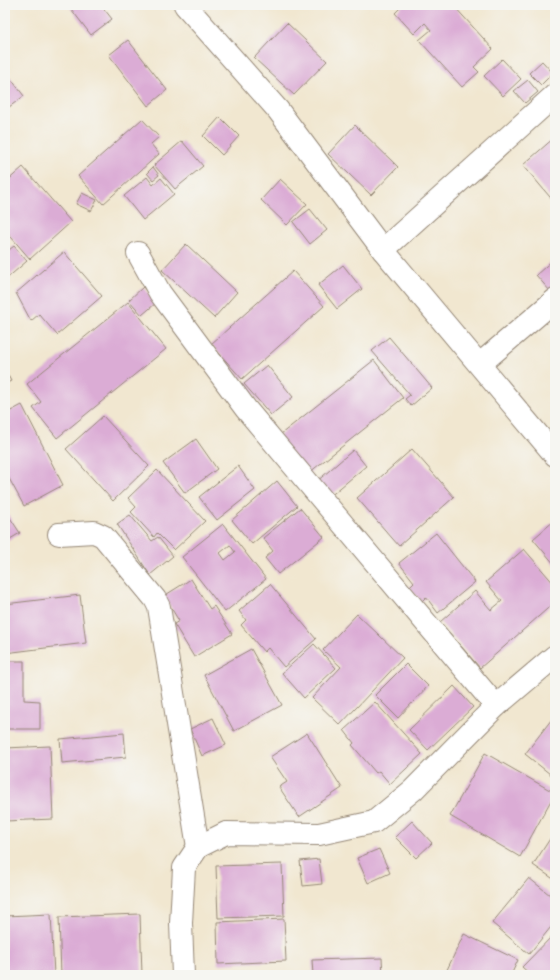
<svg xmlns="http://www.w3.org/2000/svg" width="560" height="980" font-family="Mynerve,sans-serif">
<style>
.building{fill:#dbacd5;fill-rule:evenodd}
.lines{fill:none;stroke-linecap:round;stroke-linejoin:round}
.minor-casing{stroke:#968877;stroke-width:24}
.minor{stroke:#fff;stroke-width:22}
</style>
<rect width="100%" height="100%" fill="#f6f6f2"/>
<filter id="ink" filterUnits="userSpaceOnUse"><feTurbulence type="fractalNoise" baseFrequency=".025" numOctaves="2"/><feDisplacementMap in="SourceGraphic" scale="8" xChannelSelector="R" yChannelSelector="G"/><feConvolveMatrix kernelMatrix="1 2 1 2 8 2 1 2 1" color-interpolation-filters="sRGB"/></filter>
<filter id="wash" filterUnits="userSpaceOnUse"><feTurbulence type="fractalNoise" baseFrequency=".012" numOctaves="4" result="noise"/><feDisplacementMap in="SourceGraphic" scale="16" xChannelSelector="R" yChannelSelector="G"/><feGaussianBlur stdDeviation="0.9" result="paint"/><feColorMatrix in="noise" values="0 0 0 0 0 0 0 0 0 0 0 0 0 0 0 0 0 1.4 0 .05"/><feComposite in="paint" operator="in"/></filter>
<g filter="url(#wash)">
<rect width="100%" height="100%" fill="#f1e7d0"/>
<g id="blocks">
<g class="building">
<path d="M68,5H101L112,19L91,35Z"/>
<path d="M403,5H453L493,49L474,67L479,72L462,87L419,40L431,30L425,23L414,34L395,13Z"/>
<path d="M287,23L327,61L294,95L254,58Z"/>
<path d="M128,40L167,90L148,106L109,55Z"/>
<path d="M502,59L521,79L503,96L484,76Z"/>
<path d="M542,61L553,73L541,85L529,73Z"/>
<path d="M5,71L24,96L5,110Z"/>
<path d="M528,80L538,92L525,103L514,91Z"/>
<path d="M220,117L239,136L222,155L203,136Z"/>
<path d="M142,119L159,137L151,144L159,154L103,204L78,176Z"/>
<path d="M355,125L398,167L371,195L328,154Z"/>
<path d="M555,137V203L523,165Z"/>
<path d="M182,141L203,166L175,189L154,165Z"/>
<path d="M23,167L71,222L30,259L5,230V183Z"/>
<path d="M153,167L159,175L153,180L147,173Z"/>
<path d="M147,177L153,185L161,178L174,194L143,220L124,196Z"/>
<path d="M280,179L307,204L287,225L261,200Z"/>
<path d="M82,193L97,200L91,211L76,204Z"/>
<path d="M310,209L327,230L310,244L293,222Z"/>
<path d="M186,244L237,292L214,318L162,270Z"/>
<path d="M14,246L27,261L5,280V253Z"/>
<path d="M64,252L102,296L57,335L39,314L31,321L16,293Z"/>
<path d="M555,258V287L550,291L536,275Z"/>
<path d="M343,265L362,289L337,309L318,285Z"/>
<path d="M293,271L324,306L242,379L211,344Z"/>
<path d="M143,287L156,303L142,315L129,300Z"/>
<path d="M128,302L166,349L57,438L33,408L41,402L27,384Z"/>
<path d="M389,337L432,388L411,406L405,399L410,395L372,351Z"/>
<path d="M374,360L403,398L305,476L276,438Z"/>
<path d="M267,365L293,397L271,415L244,384Z"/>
<path d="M5,370L11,381L5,384Z"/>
<path d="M22,405L63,485L24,506L5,471V414Z"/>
<path d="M103,416L149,466L113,501L66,449Z"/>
<path d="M196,439L217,469L185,493L163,463Z"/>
<path d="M412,449L454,497L399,546L357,498Z"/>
<path d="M353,450L366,466L328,498L315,483Z"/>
<path d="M238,466L255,490L217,520L199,497Z"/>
<path d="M157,470L205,521L174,550L157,533L154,537L131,512L136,507L128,498Z"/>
<path d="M277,481L297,506L252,544L232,520Z"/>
<path d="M300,508L324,537L278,574L265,558L273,551L263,538Z"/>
<path d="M5,510L20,533L5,542Z"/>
<path d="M130,515L152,541L158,537L173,556L150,575L117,524Z"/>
<path d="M555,520V565L533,539Z"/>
<path d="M223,524L266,579L225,612L182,557ZM230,545L235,552L225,560L220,553Z"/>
<path d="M436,533L475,582L438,613L426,597L421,602L409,587L414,582L399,563Z"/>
<path d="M524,549L555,585V602L480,668L440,622L475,591L491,610L502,601L486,582Z"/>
<path d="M191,579L210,609L214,606L232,634L194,657L174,624L179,621L164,596Z"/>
<path d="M270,584L316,639L284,667L268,648L264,652L241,625L246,620L239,611Z"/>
<path d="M80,595L86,643L5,653V604Z"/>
<path d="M357,614L403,658L340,725L312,698L341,667L323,650Z"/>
<path d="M314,644L336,668L304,698L282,673Z"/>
<path d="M251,649L282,705L234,731L204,675Z"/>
<path d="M5,661H24V700L40,701V729H5Z"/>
<path d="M406,664L428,686L398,718L375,695Z"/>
<path d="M454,686L473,707L428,750L409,730Z"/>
<path d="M375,702L422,754L390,784L379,771L376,773L352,745L354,743L344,730Z"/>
<path d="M555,715V778L525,754Z"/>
<path d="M213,718L226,745L202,756L190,729Z"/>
<path d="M124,733L126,757L62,763L60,739Z"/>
<path d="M307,733L342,788L299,817L279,787L287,782L270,757Z"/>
<path d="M50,746L53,819L5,821V748Z"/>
<path d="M485,753L555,793L520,857L450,816Z"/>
<path d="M412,821L432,843L416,858L395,837Z"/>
<path d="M555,831V880L533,865Z"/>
<path d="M379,849L390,873L368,883L357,858Z"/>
<path d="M319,859L322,884L303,886L300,861Z"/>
<path d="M282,864L284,916L218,918L216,866Z"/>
<path d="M529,878L555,899V922L529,954L492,923Z"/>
<path d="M51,914L54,975H5V916Z"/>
<path d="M140,914L142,975H61L59,917Z"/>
<path d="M284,919L286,961L218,964L217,922Z"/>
<path d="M555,933V975H531L522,967Z"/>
<path d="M464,934L518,960L511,975L445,974Z"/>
<path d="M382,958L383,975H313L312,960Z"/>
</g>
</g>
</g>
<g filter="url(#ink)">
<use href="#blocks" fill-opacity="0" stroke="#968877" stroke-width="1"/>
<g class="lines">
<g class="minor-casing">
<g id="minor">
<path d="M185,5L278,110L383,250L555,455"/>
<path d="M383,250L555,95"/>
<path d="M138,253L160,293L246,409L496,706"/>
<path d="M480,364L555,300"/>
<path d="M59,534L94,532L103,536L155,599L159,607L198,847"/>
<path d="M183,975L181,923L184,868L198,847L226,833L319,834L374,822L413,790L496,706L555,656"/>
</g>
</g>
<use href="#minor" class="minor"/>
</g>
</g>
<rect width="560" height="980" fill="none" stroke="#f6f6f2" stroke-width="20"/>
</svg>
